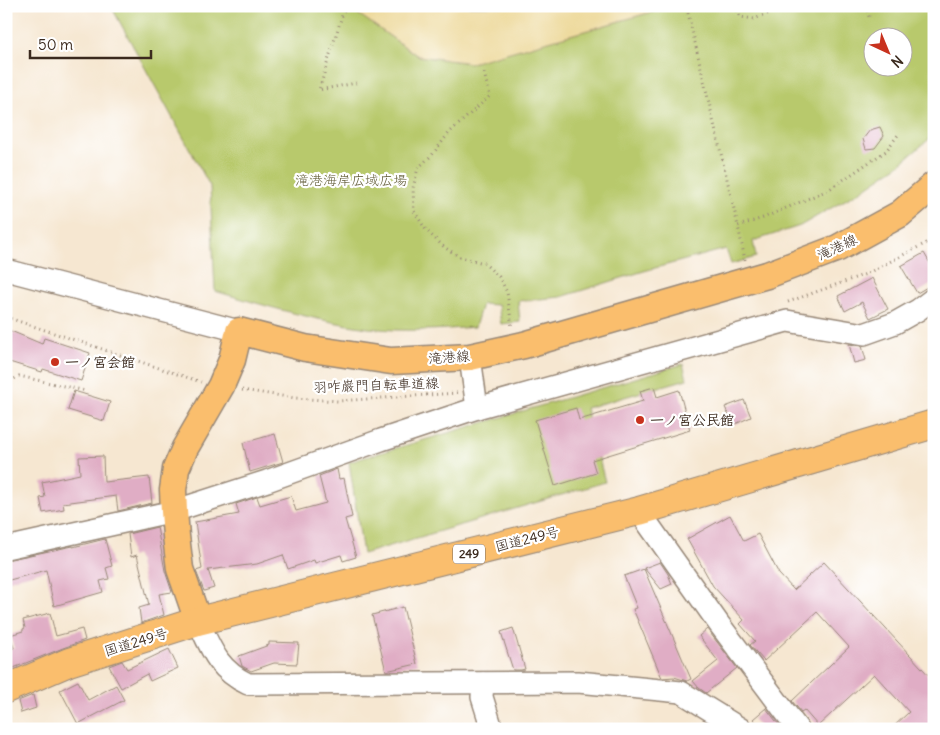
<svg xmlns="http://www.w3.org/2000/svg" width="940" height="735" font-family="Delius,'Klee One',sans-serif">
<style>
.green{fill:#b8c96c;stroke:#7a7a45;fill-rule:evenodd}
.sand{fill:#eeda9e;stroke:#94825e}
.building{fill:#e0adc5}
.lines{fill:none;stroke-linecap:round;stroke-linejoin:round}
.minor-casing{stroke:#988878;stroke-width:24}
.major-casing{stroke:#988878;stroke-width:29}
.highway-casing{stroke:#988878;stroke-width:30}
.path{stroke:#988878;stroke-width:3;stroke-dasharray:1 4;stroke-linecap:butt}
.minor{stroke:#fff;stroke-width:21}
.major{stroke:#fabe6d;stroke-width:26}
.highway{stroke:#fabe6d;stroke-width:28}
.poi-dot{fill:#c8321e;stroke:#fff;stroke-width:2}
.labels{text-anchor:middle;stroke-width:4.5;stroke-linejoin:round;paint-order:stroke}
.shield{fill:#fff;stroke:#766a62;stroke-width:1}
.shield-label{font-size:12px;font-weight:bold;fill:#3b2a1e}
.park-label{font-size:14px;fill:#605a35;stroke:#fff}
.street-label{font-size:14px;fill:#3b2a1e;stroke:#fff}
.poi-label{font-size:14px;font-weight:bold;fill:#3b2a1e;stroke:#fff;text-anchor:start}
</style>
<rect width="100%" height="100%" fill="#fff"/>
<filter id="ink" filterUnits="userSpaceOnUse"><feTurbulence type="fractalNoise" baseFrequency=".02" numOctaves="2"/><feDisplacementMap in="SourceGraphic" scale="10" xChannelSelector="R" yChannelSelector="G"/><feConvolveMatrix kernelMatrix="1 2 1 2 8 2 1 2 1" color-interpolation-filters="sRGB"/></filter>
<filter id="wash" filterUnits="userSpaceOnUse"><feTurbulence type="fractalNoise" baseFrequency=".0096" numOctaves="4" result="noise"/><feDisplacementMap in="SourceGraphic" scale="20" xChannelSelector="R" yChannelSelector="G"/><feGaussianBlur stdDeviation="1.12" result="paint"/><feColorMatrix in="noise" values="0 0 0 0 0 0 0 0 0 0 0 0 0 0 0 0 0 1.4 0 .05"/><feComposite in="paint" operator="in"/></filter>
<g filter="url(#wash)">
<rect width="100%" height="100%" fill="#f6e7d1"/>
<g class="green">
<path d="M111,6H347L418,56L470,63L673,6H934V135L900,164L859,192L800,226L753,241L756,257L731,264L726,249L644,271L561,297L518,301L520,322L501,324L498,305L482,304L475,327C440,330 403,332 368,328C316,321 266,306 215,291L210,186ZM872,38H902V68H872Z"/>
<path d="M683,364L687,379L586,408L605,482L363,554L349,462Z"/>
</g>
<path class="sand" d="M347,6H673L471,63L418,56Z"/>
<g id="blocks">
<g class="building">
<path d="M880,127L884,136L875,148L866,149L863,139L870,130Z"/>
<path d="M924,253L934,270V283L917,293L901,266Z"/>
<path d="M872,278L888,309L870,318L862,302L845,311L838,296Z"/>
<path d="M6,329L42,344L44,338L90,353L81,381L43,369L42,372L6,361Z"/>
<path d="M849,344L862,346L866,360L854,363Z"/>
<path d="M654,387L657,397L679,390L690,430L592,460L596,473L555,486L535,420L576,408L579,420L643,401L640,391Z"/>
<path d="M74,391L110,402L104,421L68,410Z"/>
<path d="M744,400L751,417L733,425L725,407Z"/>
<path d="M275,434L283,462L250,472L243,443Z"/>
<path d="M103,456L104,482L149,477L152,503L118,511L116,496L63,503L64,509L43,513L40,498L45,497L42,482L80,474L79,457Z"/>
<path d="M337,469L339,479L344,478L348,498L352,517L345,519L356,557L343,561L341,555L315,563L314,560L288,569L283,555L257,564L208,570L214,588L204,591L196,571L202,569L195,522L239,514L236,504L257,497L260,505L291,496L296,511L326,503L319,476Z"/>
<path d="M730,515L744,541L758,534L779,574L794,590L824,562L934,681V729H891L909,712L874,674L818,726L804,710L801,712L792,701L849,647L817,612L764,661L756,652L750,645L755,641L740,624L744,620L713,586L687,539Z"/>
<path d="M157,527L165,571L172,592L159,594L164,615L141,623L139,608L149,605L137,555L131,557L128,534Z"/>
<path d="M105,539L112,566L106,568L109,579L100,581L103,592L54,606L46,570L6,581V560L73,546V547Z"/>
<path d="M660,562L668,574L672,584L661,589L644,568Z"/>
<path d="M644,569L691,679L687,681L674,677L662,678L633,609L637,608L624,576Z"/>
<path d="M403,607L417,664L386,671L372,615Z"/>
<path d="M50,613L56,636L82,629L85,640L63,648L6,671V651L14,648L10,635L23,631V629L25,628L23,620Z"/>
<path d="M513,628L525,669L521,670H513L501,632Z"/>
<path d="M707,629L737,668L706,693L699,688L693,681L718,661L699,636Z"/>
<path d="M269,642L299,643L297,664L274,663L251,671L242,666L239,656L269,645Z"/>
<path d="M169,649L178,668L150,681L147,674L121,688L109,666L122,661L127,669Z"/>
<path d="M78,681L88,700L116,685L124,700L78,724L60,690Z"/>
<path d="M33,695L36,708L21,713L18,701Z"/>
<path d="M766,708L782,729H762L753,719Z"/>
</g>
</g>
</g>
<g filter="url(#ink)">
<use href="#blocks" fill-opacity="0" stroke="#988878" stroke-width="1"/>
<g class="lines">
<g class="minor-casing">
<g id="minor">
<path d="M6,270L239,331"/>
<path d="M470,357L477,408"/>
<path d="M639,511L719,624L798,729"/>
<path d="M6,548L174,511L267,481L381,440L477,408L787,321L864,334L895,323L918,310L934,298"/>
<path d="M198,621C211,649 218,670 248,684L578,682L681,692L741,729"/>
<path d="M483,683L482,697L492,729"/>
</g>
</g>
<g class="major-casing">
<path id="major" d="M198,621L180,569L176,536L174,511L173,490L176,469L185,448L221,386L232,360L239,331L305,348L391,361L470,357L524,345L767,275L838,248L900,214L934,185"/>
</g>
<g class="highway-casing">
<path id="highway" d="M6,689L69,662L198,621L639,511L934,424"/>
</g>
<g class="path">
<path d="M345,6L319,90L356,83"/>
<path d="M735,6L740,17L754,19L788,6"/>
<path d="M866,6L870,20"/>
<path d="M688,13L738,226"/>
<path d="M484,73L490,96L449,133L432,155L418,168L413,188L414,211L426,230L444,247L460,257L484,263L499,277L507,292L512,327"/>
<path d="M745,260L738,226L763,218L828,190L886,151L898,135"/>
<path d="M788,302L866,274L934,239"/>
<path d="M6,317L201,382"/>
<path d="M6,384L19,376L86,391"/>
<path d="M242,390L295,398L338,401L457,393"/>
</g>
<use href="#minor" class="minor"/>
<use href="#major" class="major"/>
<use href="#highway" class="highway"/>
</g>
</g>
<g class="poi-dot">
<circle cx="55" cy="362" r="5"/>
<circle cx="640" cy="420" r="5"/>
</g>
<g class="labels">
<rect class="shield" x="453" y="544.5" width="32" height="19" rx="4"/>
<g class="shield-label">
<text x="469" y="558">249</text>
</g>
<g class="park-label">
<text x="351" y="185">滝港海岸広域広場</text>
</g>
<g class="street-label">
<text transform="translate(837 247) rotate(-25)" y="5">滝港線</text>
<text transform="translate(449 357) rotate(-4)" y="5">滝港線</text>
<text transform="translate(376 385) rotate(-2)" y="5">羽咋巌門自転車道線</text>
<text transform="translate(527 539) rotate(-14)" y="5">国道249号</text>
<text transform="translate(136 642) rotate(-17)" y="5">国道249号</text>
</g>
<g class="poi-label">
<text x="65" y="367">一ノ宮会館</text>
<text x="650" y="425">一ノ宮公民館</text>
</g>
</g>
<rect width="940" height="735" fill="none" stroke="#fff" stroke-width="25"/>
<g transform="translate(888 52) rotate(136)"><circle r="24" fill="#ffffff" stroke="#b1aaa5"/>
<path d="M0-4L9 19L0 12L-9 19Z" fill="#c8321e"/>
<text y="-8" font-size="14" font-weight="bold" text-anchor="middle" fill="#3b2a1e">N</text>
</g>
<path d="M30 50v8h121v-8" fill="none" stroke="#3b2a1e" stroke-width="2.5"/>
<text x="38" y="50" font-size="15" fill="#3b2a1e" stroke="#ffffff" stroke-width="4" paint-order="stroke">50 m</text>
</svg>
